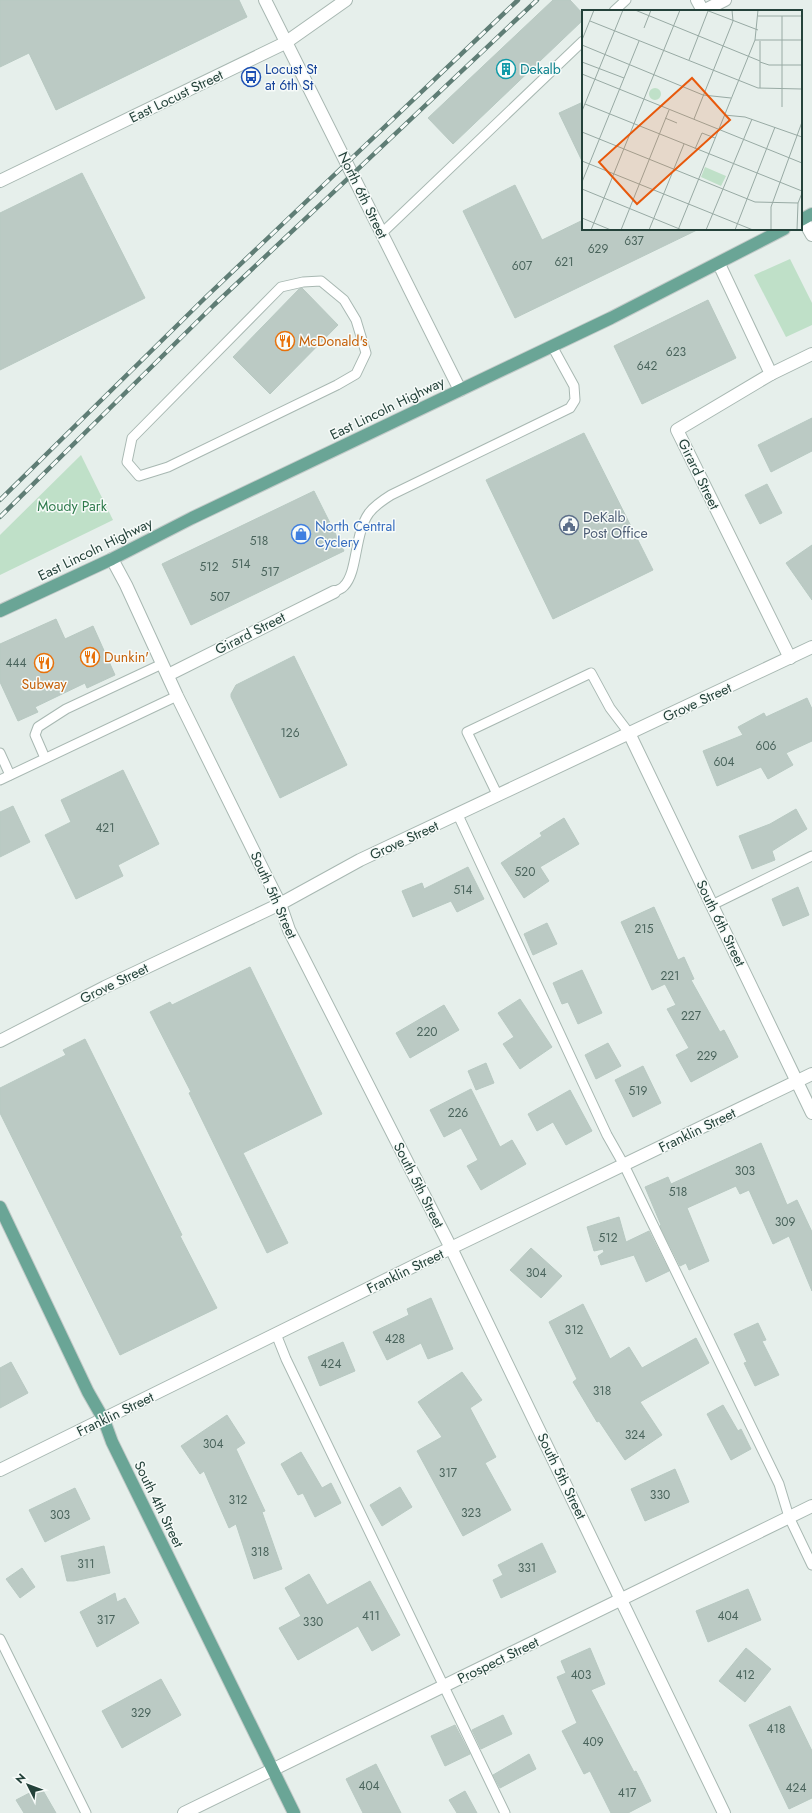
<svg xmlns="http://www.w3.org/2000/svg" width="812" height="1813" font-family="Jost,sans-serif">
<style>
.green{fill:#bfe0c8}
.building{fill:#bbcac4;stroke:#b8c9c2}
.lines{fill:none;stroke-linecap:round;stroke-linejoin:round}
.service-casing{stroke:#a8b8b2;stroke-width:11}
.minor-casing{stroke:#a8b8b2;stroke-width:14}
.tertiary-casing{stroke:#a8b8b2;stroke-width:14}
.primary-casing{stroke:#c2cac8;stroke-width:14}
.service{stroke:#fff;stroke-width:9}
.minor{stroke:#fff;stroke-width:12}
.tertiary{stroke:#fff;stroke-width:12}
.primary{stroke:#6aa596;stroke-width:12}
.rail-casing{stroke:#5f7d75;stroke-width:4.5}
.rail{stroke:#f7fbf9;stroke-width:3;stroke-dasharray:9;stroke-linecap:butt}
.labels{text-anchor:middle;stroke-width:3;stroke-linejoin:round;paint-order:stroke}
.number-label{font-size:12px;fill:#4a645c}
.transit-label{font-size:14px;fill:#164399;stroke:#f7fbf9;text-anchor:start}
.culture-label{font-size:14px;fill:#0d838f;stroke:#f7fbf9;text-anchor:start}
.street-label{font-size:14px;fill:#24423a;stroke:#f7fbf9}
.food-label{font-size:14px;fill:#c56008;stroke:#f7fbf9;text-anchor:start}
.park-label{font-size:14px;fill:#2d7a4b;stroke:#f7fbf9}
.service-label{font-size:14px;fill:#4e5e75;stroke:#f7fbf9;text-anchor:start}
.shop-label{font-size:14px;fill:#366cbe;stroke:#f7fbf9;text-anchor:start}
.inset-road{fill:none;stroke:#98aaa4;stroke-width:1}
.view{fill:#e8590c;fill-opacity:0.15;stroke:#e8590c;stroke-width:2}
.inset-edge{fill:none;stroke:#24423a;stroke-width:2}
</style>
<rect width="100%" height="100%" fill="#e6efeb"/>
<g class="green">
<path d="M790,259L812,303V325L786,337L754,275Z"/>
<path d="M81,455L113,520L0,575V535Z"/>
</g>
<g class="building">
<path d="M0,0H239L247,17L56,110L29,53L0,67Z"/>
<path d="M553,0H570L583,14V20L453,144L428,118Z"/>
<path d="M583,102V163L559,113Z"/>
<path d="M82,173L145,298L0,370V213Z"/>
<path d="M515,185L542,240L583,220V229H699L515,318L463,211Z"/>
<path d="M302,288L338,325L270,394L233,357L299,289Z"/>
<path d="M708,300L736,358L642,404L614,346Z"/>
<path d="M812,418V451L771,472L758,445Z"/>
<path d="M584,433L653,570L553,619L486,480Z"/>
<path d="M767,484L782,513L760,524L745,495Z"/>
<path d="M314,491L344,551L191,625L162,564Z"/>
<path d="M812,545V600L786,563Z"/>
<path d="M56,619L65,639L93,626L115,675L87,688L85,683L35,707L38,712L18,721L0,682V644Z"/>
<path d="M294,656L347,765L280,798L231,697V694L236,685Z"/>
<path d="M807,698L812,709V741L786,753L793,765L768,779L761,767L717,786L703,751L743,735L738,727L764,713L766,717Z"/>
<path d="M123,770L159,844L118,865L123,876L76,899L45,835L71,822L61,800Z"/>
<path d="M13,806L30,842L0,857V812Z"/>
<path d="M796,809L807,829L772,851L775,860L752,869L739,836L770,824Z"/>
<path d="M564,818L579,844L540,867L549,881L524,898L501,863L542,836L540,833Z"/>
<path d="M468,867L484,899L457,912L451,901L413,917L402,891L422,883L424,889Z"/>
<path d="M798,887L809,915L783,926L772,899Z"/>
<path d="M654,907L678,960L684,957L694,979L691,980L720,1032L724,1030L738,1057L691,1082L676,1055L689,1048L667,1009L676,1005L665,984L652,990L621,922Z"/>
<path d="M547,923L557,944L533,955L524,934Z"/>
<path d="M250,967L322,1114L243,1153L288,1243L267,1253L189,1093L191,1092L150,1012L170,1002L172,1005Z"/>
<path d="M582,970L602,1013L578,1024L568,1002L562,1004L553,983Z"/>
<path d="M520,999L552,1047L520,1069L503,1044L514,1037L498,1013Z"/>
<path d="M444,1005L459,1030L410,1058L396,1033Z"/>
<path d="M85,1039L182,1235L180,1236L217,1308L120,1355L0,1113V1088L66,1055L63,1050Z"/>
<path d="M608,1043L621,1066L596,1079L585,1055Z"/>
<path d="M486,1063L494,1083L476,1090L468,1071Z"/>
<path d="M643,1066L661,1103L633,1117L615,1080Z"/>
<path d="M471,1089L500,1147L512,1140L526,1164L481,1190L467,1166L478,1160L461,1128L444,1137L430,1110Z"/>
<path d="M570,1090L592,1131L566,1145L553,1122L537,1131L528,1114Z"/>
<path d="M761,1143L787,1205L797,1200L812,1232V1291L789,1236L773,1244L749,1190L740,1194L736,1186L687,1208L709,1261L689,1270L686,1263L680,1266L660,1226L661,1225L645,1187L668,1177L671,1184Z"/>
<path d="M619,1217L626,1242L649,1231L669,1271L646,1282L634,1255L601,1265L598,1256L604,1252L603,1249L594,1251L587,1227Z"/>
<path d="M531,1248L562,1276L541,1298L510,1270Z"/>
<path d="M431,1298L453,1349L428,1359L421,1343L387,1360L373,1332L409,1315L407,1309Z"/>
<path d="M583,1304L610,1359L629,1347L642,1368L696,1338L709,1363L640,1402L662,1435L625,1460L599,1421L597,1422L573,1382L577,1379L549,1322Z"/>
<path d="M758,1323L766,1340L762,1341L779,1375L755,1386L744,1363L747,1362L734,1334Z"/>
<path d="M343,1342L355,1371L320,1386L308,1357Z"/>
<path d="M11,1362L28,1393L0,1408V1368Z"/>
<path d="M462,1372L482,1400L470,1408L496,1457L485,1463L511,1510L463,1536L417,1451L442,1437L418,1402Z"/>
<path d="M723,1405L738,1431L741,1429L751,1449L731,1460L707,1414Z"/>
<path d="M227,1415L245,1443L236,1449L265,1511L262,1512L282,1569L254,1579L236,1524L229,1528L204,1471L200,1474L181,1446Z"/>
<path d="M301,1452L322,1488L331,1483L341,1503L315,1517L303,1493L298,1495L281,1464Z"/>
<path d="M675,1469L689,1502L645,1521L631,1489Z"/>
<path d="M400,1487L412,1507L382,1526L370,1505Z"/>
<path d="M75,1488L90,1519L45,1542L29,1510Z"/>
<path d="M542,1543L556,1572L501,1598L493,1580L503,1575L498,1565Z"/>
<path d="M104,1546L110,1573L74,1581H67L61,1556Z"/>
<path d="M22,1568L35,1587L20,1598L6,1579Z"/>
<path d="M309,1574L327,1605L370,1581L400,1635L372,1651L358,1626L298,1660L279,1628L301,1616L285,1588Z"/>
<path d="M748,1589L761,1620L708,1642L696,1611Z"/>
<path d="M115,1593L117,1602L125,1598L139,1623L97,1647L80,1612Z"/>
<path d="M590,1648L605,1684L591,1690L634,1772L636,1771L651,1801L628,1813H611L590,1771L584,1774L562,1731L577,1723L557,1677L566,1673L561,1661Z"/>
<path d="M746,1648L771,1669L745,1702L719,1681Z"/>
<path d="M161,1679L181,1715L122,1748L102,1711Z"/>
<path d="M790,1706L812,1751V1798L789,1809L749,1725Z"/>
<path d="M503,1715L512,1734L481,1749L472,1730Z"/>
<path d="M455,1725L470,1754L445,1766L431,1736Z"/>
<path d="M529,1754L536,1769L500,1788L493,1775Z"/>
<path d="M376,1764L401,1813H363L346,1779Z"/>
<path d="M41,1787L56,1813H24L16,1800Z"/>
<path d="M465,1791L477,1813H457L449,1800Z"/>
</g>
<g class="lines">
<g class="service-casing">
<g id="service">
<path d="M614,11L626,0"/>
<path d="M382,233L583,41"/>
<path d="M321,281L344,300L356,320L366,353L356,374L337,385L168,467L139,476L127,462L132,438L281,287L303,282Z"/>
<path d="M334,592C337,590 342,589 344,586C358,572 354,534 369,513C375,505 383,500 391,495L570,408L575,400L574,386L552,346"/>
<path d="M0,753L10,775"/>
<path d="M45,758L35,735L38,727L66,709L162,664"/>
<path d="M0,780L177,696"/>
<path d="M498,796L467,732L591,673L610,708L629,733"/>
<path d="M458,815L607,1135L624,1165L779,1484L789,1517L812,1565"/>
<path d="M712,905L812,856"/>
<path d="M276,1334L286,1359L505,1813"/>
<path d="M0,1639L86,1813"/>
</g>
</g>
<g class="minor-casing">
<g id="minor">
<path d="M265,0L460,390"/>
<path d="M703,11L725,0"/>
<path d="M0,181L285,43L346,0"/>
<path d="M803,219L812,235"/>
<path d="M719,264L771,374"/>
<path d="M112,559L126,585L177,696L266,876L280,904L289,930L451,1248L724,1813"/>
<path d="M790,658L677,430L771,374L812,354"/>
<path d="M168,675L334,592"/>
<path d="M629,733L812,1113"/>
<path d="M0,1041L105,987L280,904L360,860L812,647"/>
<path d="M0,1470L426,1260L812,1074"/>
<path d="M184,1813L812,1506"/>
</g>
</g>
<g class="tertiary-casing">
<path id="tertiary" d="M697,0L703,11"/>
</g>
<g class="primary-casing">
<g id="primary">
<path d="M801,220L812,214"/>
<path d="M0,611L112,559L192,518L611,318L784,229"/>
<path d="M0,1207L88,1392L104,1420L112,1442L294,1813"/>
</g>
</g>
<use href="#service" class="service"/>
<use href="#minor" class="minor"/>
<use href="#tertiary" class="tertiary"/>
<use href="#primary" class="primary"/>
<g class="rail-casing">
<g id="rail">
<path d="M0,500L207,296L518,0"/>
<path d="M0,517L214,305L537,0"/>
</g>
</g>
<use href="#rail" class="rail"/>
</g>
<defs>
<g id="building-ring" transform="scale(1)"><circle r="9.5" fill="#f7fbf9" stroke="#0f9aa8" stroke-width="1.5"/><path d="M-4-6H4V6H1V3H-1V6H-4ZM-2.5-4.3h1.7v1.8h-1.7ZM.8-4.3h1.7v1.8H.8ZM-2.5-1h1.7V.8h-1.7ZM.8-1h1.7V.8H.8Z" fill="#0f9aa8"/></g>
<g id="bus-ring" transform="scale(1)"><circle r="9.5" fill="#f7fbf9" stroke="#1a4fb4" stroke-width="1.5"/><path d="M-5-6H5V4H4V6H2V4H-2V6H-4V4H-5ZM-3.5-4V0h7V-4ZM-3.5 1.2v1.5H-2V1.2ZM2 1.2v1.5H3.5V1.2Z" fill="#1a4fb4"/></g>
<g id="restaurant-ring" transform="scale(1)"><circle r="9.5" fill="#f7fbf9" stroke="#e8710a" stroke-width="1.5"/><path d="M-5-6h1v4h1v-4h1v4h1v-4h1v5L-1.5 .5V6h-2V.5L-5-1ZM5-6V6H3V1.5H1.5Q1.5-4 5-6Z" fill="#e8710a"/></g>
<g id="civic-ring" transform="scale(1)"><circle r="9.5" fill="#f7fbf9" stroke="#5c6f8a" stroke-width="1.5"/><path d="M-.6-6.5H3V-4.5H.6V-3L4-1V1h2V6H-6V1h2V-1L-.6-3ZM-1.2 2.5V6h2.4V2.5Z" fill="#5c6f8a"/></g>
<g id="shop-ring" transform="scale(1)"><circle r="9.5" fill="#f7fbf9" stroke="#3f7fe0" stroke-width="1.5"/><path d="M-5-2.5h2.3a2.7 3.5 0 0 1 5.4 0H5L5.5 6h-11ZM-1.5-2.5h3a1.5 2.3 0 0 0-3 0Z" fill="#3f7fe0"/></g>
</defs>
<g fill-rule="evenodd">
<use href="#building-ring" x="506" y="69"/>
<use href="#bus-ring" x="251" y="77"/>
<use href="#restaurant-ring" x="285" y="341"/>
<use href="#civic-ring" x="569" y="525"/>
<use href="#shop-ring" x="301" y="534"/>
<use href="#restaurant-ring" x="90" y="657"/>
<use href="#restaurant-ring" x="44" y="663"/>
</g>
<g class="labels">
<g class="number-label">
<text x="634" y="245">637</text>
<text x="598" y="253">629</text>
<text x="564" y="266">621</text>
<text x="522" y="270">607</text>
<text x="676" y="356">623</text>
<text x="647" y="370">642</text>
<text x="259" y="545">518</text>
<text x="241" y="568">514</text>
<text x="209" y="571">512</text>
<text x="270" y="576">517</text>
<text x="220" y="601">507</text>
<text x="16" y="667">444</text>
<text x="290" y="737">126</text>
<text x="766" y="750">606</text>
<text x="724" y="766">604</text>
<text x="105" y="832">421</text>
<text x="525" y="876">520</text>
<text x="463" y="894">514</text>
<text x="644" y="933">215</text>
<text x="670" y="980">221</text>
<text x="691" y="1020">227</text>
<text x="427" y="1036">220</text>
<text x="707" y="1060">229</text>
<text x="638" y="1095">519</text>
<text x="458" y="1117">226</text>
<text x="745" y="1175">303</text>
<text x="678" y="1196">518</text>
<text x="785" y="1226">309</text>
<text x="608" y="1242">512</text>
<text x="536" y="1277">304</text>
<text x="574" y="1334">312</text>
<text x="395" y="1343">428</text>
<text x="331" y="1368">424</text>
<text x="602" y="1395">318</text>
<text x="635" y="1439">324</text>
<text x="213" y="1448">304</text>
<text x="448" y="1477">317</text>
<text x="660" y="1499">330</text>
<text x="238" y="1504">312</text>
<text x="471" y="1517">323</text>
<text x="60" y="1519">303</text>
<text x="260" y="1556">318</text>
<text x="86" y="1568">311</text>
<text x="527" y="1572">331</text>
<text x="371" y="1620">411</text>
<text x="728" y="1620">404</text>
<text x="106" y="1624">317</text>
<text x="313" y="1626">330</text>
<text x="581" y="1679">403</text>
<text x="745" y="1679">412</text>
<text x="141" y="1717">329</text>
<text x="776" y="1733">418</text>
<text x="593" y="1746">409</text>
<text x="369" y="1790">404</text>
<text x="796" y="1792">424</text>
<text x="627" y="1797">417</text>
</g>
<g class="transit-label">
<text x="265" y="74">Locust St<tspan x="265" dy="16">at 6th St</tspan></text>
</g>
<g class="culture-label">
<text x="520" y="74">Dekalb</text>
</g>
<g class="street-label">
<text transform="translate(176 96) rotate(-26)" y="5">East Locust Street</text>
<text transform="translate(363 195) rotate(64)" y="5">North 6th Street</text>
<text transform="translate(387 408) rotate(-26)" y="5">East Lincoln Highway</text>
<text transform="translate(699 474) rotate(64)" y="5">Girard Street</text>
<text transform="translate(95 549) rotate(-26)" y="5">East Lincoln Highway</text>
<text transform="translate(250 633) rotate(-27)" y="5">Girard Street</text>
<text transform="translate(697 702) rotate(-25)" y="5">Grove Street</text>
<text transform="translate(404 840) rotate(-25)" y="5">Grove Street</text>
<text transform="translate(274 895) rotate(66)" y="5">South 5th Street</text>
<text transform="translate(721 923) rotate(64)" y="5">South 6th Street</text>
<text transform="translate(114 983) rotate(-26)" y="5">Grove Street</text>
<text transform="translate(697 1130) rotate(-26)" y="5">Franklin Street</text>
<text transform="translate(419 1185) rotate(63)" y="5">South 5th Street</text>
<text transform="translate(405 1271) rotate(-26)" y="5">Franklin Street</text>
<text transform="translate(115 1414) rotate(-26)" y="5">Franklin Street</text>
<text transform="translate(562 1476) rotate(64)" y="5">South 5th Street</text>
<text transform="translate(159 1504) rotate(64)" y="5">South 4th Street</text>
<text transform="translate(498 1660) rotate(-26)" y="5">Prospect Street</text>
</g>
<g class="food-label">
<text x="299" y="346">McDonald's</text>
<text x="104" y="662">Dunkin'</text>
<text x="44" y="689" text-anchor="middle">Subway</text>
</g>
<g class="park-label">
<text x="72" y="511">Moudy Park</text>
</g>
<g class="service-label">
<text x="583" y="522">DeKalb<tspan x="583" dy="16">Post Office</tspan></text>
</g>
<g class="shop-label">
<text x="315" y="531">North Central<tspan x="315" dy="16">Cyclery</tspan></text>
</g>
</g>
<g transform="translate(582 10)">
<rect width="220" height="220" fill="#e6efeb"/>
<path d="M67 84a6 6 0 1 1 12 0a6 6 0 1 1-12 0ZM123,157L144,166L139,176L119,167Z" fill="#bfe0c8"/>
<path class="inset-road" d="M53,0L178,51M124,0L176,20M176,6H220M200,6V97M8,11L176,78L220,79M62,18L69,0M0,30L12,0M173,30H220M178,31V78M0,35L121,85L149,88M107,50L126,1M0,52L42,68M178,52L187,55H220M0,64L220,153M3,94L220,181M0,101L41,0M142,105L163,107L220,127M83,108L95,113M112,109L151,11L150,0M0,122L173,192L216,193M113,139L120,123L133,128M0,151L171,220M0,172L57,31M0,179L100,220M0,208L29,220M9,220L98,0M39,220L87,100M67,220L102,134M96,220L173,30L176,0M124,220L170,109M153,220L193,117M189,220V197L220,112M215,220L216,193L220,183"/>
<path class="view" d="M110,68L148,110L55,194L17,152Z"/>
<rect width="220" height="220" class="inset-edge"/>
</g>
<g transform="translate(28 1785) rotate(312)" stroke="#f7fbf9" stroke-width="3" paint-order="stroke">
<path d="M0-3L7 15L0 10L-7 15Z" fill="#24423a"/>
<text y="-6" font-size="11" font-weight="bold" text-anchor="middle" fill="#24423a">N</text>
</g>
</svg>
